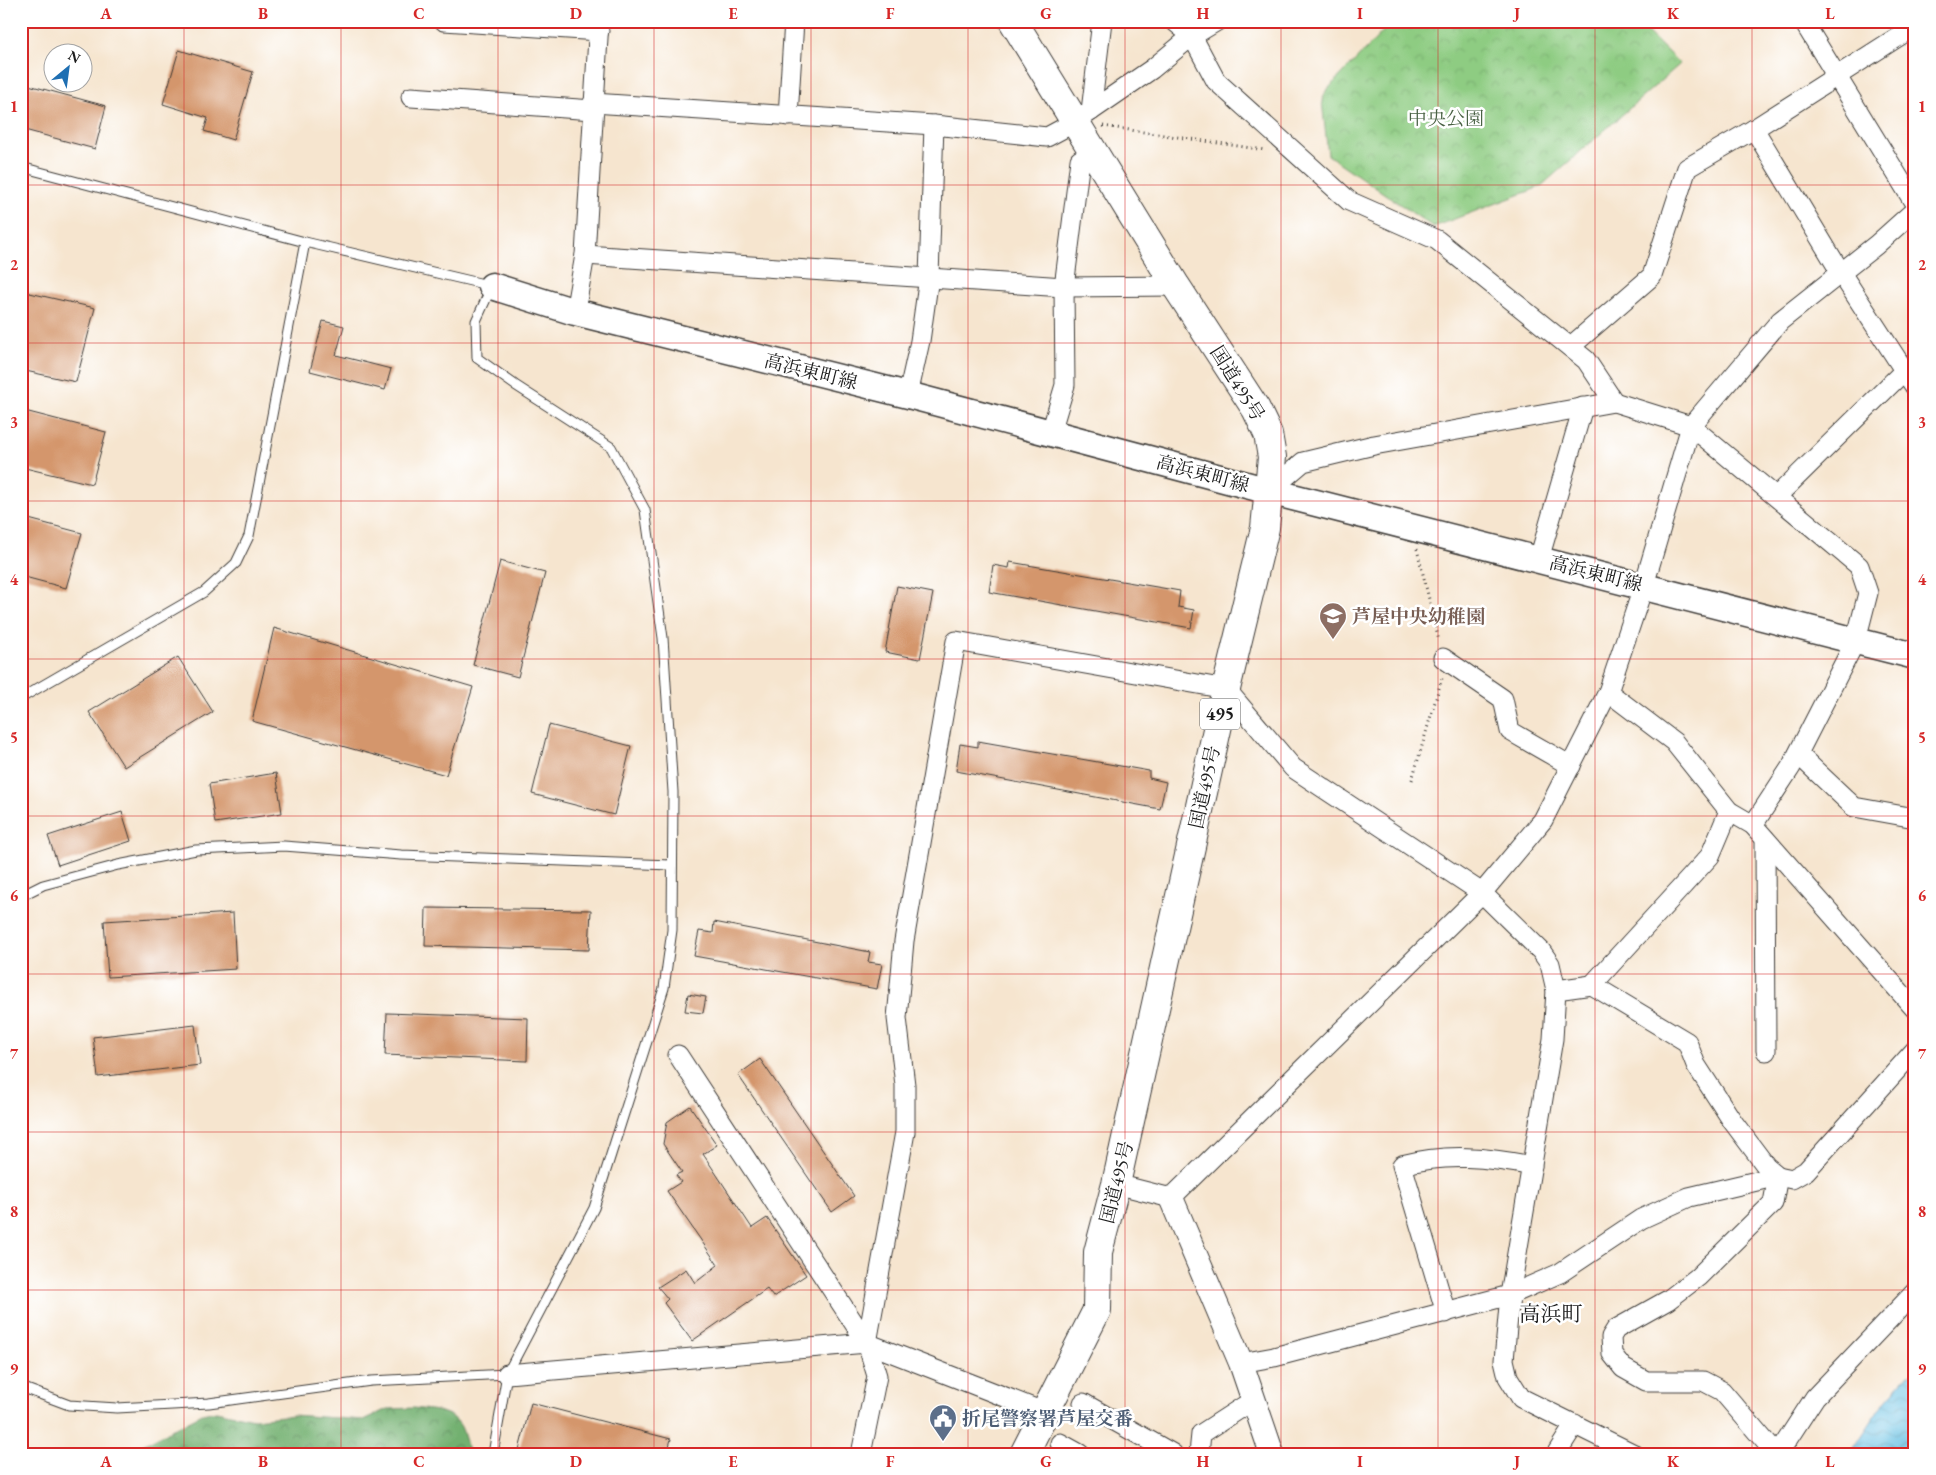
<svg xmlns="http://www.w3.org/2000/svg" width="1936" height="1475" font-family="'EB Garamond','Noto Serif JP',serif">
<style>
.forest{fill:url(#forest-crowns);stroke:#476646}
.park{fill:url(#park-crowns);stroke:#55744f}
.water{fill:url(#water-waves);stroke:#406e7f}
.building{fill:#d4966c}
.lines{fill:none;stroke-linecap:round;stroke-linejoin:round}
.service-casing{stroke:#3d3a37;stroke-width:11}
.minor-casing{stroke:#3d3a37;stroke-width:21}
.tertiary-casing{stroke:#3d3a37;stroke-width:26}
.secondary-casing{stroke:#3d3a37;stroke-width:29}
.trunk-casing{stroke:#3d3a37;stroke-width:30}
.path{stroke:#3d3a37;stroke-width:3;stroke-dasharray:1 4;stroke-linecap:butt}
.service{stroke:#fff;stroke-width:9}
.minor{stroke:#fff;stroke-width:19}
.tertiary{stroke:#fff;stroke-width:24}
.secondary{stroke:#fff;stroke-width:26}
.trunk{stroke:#fff;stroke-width:28}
.grid{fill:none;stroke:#d62828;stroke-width:1;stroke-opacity:0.55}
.labels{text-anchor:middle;stroke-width:5;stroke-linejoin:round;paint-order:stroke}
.shield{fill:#fff;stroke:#606060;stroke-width:1}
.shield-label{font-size:18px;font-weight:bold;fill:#1c1c1c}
.park-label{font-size:19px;fill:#4a6245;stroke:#fff}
.street-label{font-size:19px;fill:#1c1c1c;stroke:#fff}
.education-label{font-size:19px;font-weight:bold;fill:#785e54;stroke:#fff;text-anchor:start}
.service-label{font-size:19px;font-weight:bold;fill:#4e5e75;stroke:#fff;text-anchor:start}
.quarter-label{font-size:21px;fill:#1c1c1c;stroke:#fff}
.neatline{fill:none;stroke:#d62828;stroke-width:2}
.grid-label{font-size:16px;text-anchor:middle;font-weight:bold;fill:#d62828}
</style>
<defs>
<pattern id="forest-crowns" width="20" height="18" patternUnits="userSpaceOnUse" patternTransform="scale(1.25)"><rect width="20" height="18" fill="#72b070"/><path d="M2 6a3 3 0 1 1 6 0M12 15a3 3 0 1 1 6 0" fill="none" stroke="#5d8e5b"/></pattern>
<pattern id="park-crowns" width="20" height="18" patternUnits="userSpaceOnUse" patternTransform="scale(1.25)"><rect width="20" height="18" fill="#8ecc82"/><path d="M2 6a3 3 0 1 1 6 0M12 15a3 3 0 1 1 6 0" fill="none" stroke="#7aaf70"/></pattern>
<pattern id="water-waves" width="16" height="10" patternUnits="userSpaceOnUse" patternTransform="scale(1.25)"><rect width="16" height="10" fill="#65bfe2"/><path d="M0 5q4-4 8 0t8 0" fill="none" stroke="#529ab6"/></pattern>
</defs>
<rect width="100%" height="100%" fill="#fff"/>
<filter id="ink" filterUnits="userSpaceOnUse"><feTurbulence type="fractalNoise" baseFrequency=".02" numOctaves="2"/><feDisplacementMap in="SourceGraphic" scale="10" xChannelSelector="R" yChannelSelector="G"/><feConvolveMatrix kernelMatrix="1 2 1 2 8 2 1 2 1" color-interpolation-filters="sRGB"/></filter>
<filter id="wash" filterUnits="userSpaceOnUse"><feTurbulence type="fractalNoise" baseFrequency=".0096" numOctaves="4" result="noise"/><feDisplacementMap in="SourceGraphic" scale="20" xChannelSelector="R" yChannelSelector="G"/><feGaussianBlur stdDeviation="1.12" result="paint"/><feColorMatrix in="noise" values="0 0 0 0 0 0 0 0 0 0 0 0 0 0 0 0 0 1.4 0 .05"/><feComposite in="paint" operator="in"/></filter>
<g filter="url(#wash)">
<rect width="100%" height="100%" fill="#f6e5cf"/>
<path class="forest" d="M414,1408C436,1411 458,1410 464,1435C466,1441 468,1447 467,1454H125L202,1414L216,1411L254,1419L293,1415L364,1420L387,1409Z"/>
<path class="park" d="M1393,21H1636L1680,64L1540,187L1433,227L1328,155L1322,101L1326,91Z"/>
<path class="water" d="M1915,1367V1454H1850L1886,1399Z"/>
<g id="blocks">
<g class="building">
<path d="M179,50L253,72L233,140L204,131L208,118L163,104Z"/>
<path d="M21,83L106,106L95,149L21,129Z"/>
<path d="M21,291L95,308L76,382L21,370Z"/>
<path d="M323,321L344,326L336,355L391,369L385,390L310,371Z"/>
<path d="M21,410L106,432L92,484L21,467Z"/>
<path d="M21,517L82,533L66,588L21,576Z"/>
<path d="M500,561L545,573L518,677L473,665Z"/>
<path d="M1010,562L1180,591L1178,607L1194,610L1191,628L989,592L993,565L1009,568Z"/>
<path d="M897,586L933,593L920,659L885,652Z"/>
<path d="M274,628L473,687L446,775L252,721Z"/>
<path d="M178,657L213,712L124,767L89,712Z"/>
<path d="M549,725L631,746L614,815L532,794Z"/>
<path d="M978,741L1149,771V778L1166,782L1160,809L956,771L960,744L978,747Z"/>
<path d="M276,773L282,813L215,823L209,784Z"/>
<path d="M122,812L131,841L58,865L48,836Z"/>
<path d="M426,908L591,910L589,950L425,946Z"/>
<path d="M233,913L236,969L108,977L104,921Z"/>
<path d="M714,922L870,952L868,962L882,964L877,989L694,956L699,931L713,933Z"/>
<path d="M688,994L706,997L703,1013L685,1011Z"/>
<path d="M387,1013L528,1018L527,1061L385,1055Z"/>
<path d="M195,1025L200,1065L98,1077L93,1037Z"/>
<path d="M760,1059L854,1196L832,1212L738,1075Z"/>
<path d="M690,1106L717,1145L703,1154L752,1228L767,1218L806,1275L773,1297L767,1289L692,1341L664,1303L668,1299L658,1287L686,1269L695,1283L718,1265L667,1191L681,1182L676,1175L682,1172L663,1144L667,1122Z"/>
<path d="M531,1403L671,1439L667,1454H584L562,1448L553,1454H518Z"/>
</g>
</g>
</g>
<g filter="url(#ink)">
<use href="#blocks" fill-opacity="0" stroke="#3d3a37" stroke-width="1"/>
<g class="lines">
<g class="service-casing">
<g id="service">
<path d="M21,167L305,242L492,286L476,321L477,358L515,385L611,447L645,510L663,638L673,792L672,930L664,988L594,1208L507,1374L493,1454"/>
<path d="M21,698L204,592L236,563L249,536L305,242"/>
<path d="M21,896L43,885L118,865L196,850L284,846L401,855L671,865"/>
<path d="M21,1387L69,1405L117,1408L209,1403L371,1381L507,1374"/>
</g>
</g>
<g class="minor-casing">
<g id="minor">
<path d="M444,21L599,31"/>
<path d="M1174,21L1192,36L1216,81L1349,201L1437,240L1586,360L1614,402"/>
<path d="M1803,21L1915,204"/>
<path d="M1915,26L1754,129L1841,273L1915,387"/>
<path d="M411,97L593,110"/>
<path d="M593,103L934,125L1047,137L1075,122L1152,69L1192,36L1217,21"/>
<path d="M1091,111L1102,21"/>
<path d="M788,116L794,21"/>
<path d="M585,255L1064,287L1176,286"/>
<path d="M575,312L585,255L599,21"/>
<path d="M1570,347L1652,276L1687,168L1754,129"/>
<path d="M908,395L920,341L929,277L934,125"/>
<path d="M1051,432L1065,385L1064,287L1080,160L1095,153"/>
<path d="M1269,491L1303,462L1374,445L1614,402L1691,426L1859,566L1868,593L1856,640L1791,767L1753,825"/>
<path d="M1777,496L1904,371"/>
<path d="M1539,559L1583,407"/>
<path d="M1443,658L1503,699L1510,731L1571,766"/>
<path d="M1608,692L1674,742L1729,811L1753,825L1915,1009"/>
<path d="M1798,754L1854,807L1915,818"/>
<path d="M1765,839L1766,1051"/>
<path d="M1592,985L1710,856L1729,811"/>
<path d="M1556,990L1592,985L1687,1042L1696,1065L1733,1122L1766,1166L1778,1176"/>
<path d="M678,1055L867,1343L877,1376L861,1454"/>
<path d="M1116,1184L1171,1198L1482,893L1543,820L1608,692L1644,585L1691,426L1780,321L1876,245L1915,210"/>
<path d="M1446,1313L1402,1165C1446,1153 1488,1157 1532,1166"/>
<path d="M867,1343L905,1132V1085L897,1018L904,941L956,641L1226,689L1293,768L1482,893L1541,951L1550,964L1556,990L1553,1039L1510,1295L1504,1360L1508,1377L1521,1398L1634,1454"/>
<path d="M1241,1363L1274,1357L1510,1295L1560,1273L1641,1219L1689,1197L1778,1176L1792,1179L1806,1171L1915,1050"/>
<path d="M507,1374L867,1343L1046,1413"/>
<path d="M1083,1403L1173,1454"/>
<path d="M1060,1443L1080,1454"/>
<path d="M1199,1454L1201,1434L1255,1399"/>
<path d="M1556,1454L1575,1424"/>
<path d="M1776,1454L1722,1391L1703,1381H1646L1623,1368L1612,1354L1611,1337L1616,1329L1668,1300L1698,1277L1773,1203L1778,1176"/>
<path d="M1778,1454L1815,1397L1915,1292"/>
</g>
</g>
<g class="tertiary-casing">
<path id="tertiary" d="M1171,1198L1241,1363L1272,1454"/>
</g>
<g class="secondary-casing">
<path id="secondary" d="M492,286L575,312L908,395L1269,491L1915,656"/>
</g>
<g class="trunk-casing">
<path id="trunk" d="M1013,21L1176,286L1256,409L1268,434L1272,457L1265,528L1226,689L1116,1184L1098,1252L1097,1310L1024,1454"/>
</g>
<g class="path">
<path d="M1103,126L1265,150"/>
<path d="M1417,549L1439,641"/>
<path d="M1412,780L1442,678"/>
</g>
<use href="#service" class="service"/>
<use href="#minor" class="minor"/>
<use href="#tertiary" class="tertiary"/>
<use href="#secondary" class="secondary"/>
<use href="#trunk" class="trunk"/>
</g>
</g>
<path class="grid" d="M184,21V1454M341,21V1454M498,21V1454M654,21V1454M811,21V1454M968,21V1454M1125,21V1454M1281,21V1454M1438,21V1454M1595,21V1454M1752,21V1454M21,185H1915M21,343H1915M21,501H1915M21,659H1915M21,816H1915M21,974H1915M21,1132H1915M21,1290H1915"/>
<defs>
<g id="school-pin" transform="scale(1.4375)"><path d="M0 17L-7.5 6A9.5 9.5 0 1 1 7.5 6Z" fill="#8d6e63" stroke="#fff"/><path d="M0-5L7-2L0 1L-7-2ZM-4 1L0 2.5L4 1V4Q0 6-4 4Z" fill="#fff"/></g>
<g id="civic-pin" transform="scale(1.4375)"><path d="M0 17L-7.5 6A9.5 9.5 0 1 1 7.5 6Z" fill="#5c6f8a" stroke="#fff"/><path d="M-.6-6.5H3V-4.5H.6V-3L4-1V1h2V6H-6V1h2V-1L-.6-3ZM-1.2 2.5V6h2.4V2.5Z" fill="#fff"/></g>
</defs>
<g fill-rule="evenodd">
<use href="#school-pin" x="1333" y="616"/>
<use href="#civic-pin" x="943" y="1418"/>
</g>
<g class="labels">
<rect class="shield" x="1200" y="698.5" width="40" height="31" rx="4"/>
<g class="shield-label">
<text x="1220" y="720">495</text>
</g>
<g class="park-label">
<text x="1446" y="125">中央公園</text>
</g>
<g class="street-label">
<text transform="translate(811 371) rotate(14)" y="7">高浜東町線</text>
<text transform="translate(1238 383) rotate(58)" y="7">国道495号</text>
<text transform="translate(1203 473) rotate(15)" y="7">高浜東町線</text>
<text transform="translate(1596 573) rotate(14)" y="7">高浜東町線</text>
<text transform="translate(1204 787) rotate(-78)" y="7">国道495号</text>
<text transform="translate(1116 1182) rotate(-76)" y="7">国道495号</text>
</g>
<g class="education-label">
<text x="1352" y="623">芦屋中央幼稚園</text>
</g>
<g class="service-label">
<text x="962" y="1425">折尾警察署芦屋交番</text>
</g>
<g class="quarter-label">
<text x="1551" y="1321">高浜町</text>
</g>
</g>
<rect width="1936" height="1475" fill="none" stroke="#fff" stroke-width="55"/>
<g transform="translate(68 68) rotate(29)"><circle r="24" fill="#ffffff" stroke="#a4a4a4"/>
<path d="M0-4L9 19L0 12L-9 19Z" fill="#1f6fb2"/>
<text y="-8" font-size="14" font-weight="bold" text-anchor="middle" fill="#1c1c1c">N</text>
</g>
<rect x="28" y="28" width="1880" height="1420" class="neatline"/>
<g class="grid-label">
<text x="106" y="19">A</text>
<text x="263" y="19">B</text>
<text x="419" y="19">C</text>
<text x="576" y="19">D</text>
<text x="733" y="19">E</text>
<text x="890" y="19">F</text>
<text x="1046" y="19">G</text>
<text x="1203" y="19">H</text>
<text x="1360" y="19">I</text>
<text x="1517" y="19">J</text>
<text x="1673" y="19">K</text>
<text x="1830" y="19">L</text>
<text x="14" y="112">1</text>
<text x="1922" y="112">1</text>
<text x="14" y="270">2</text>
<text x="1922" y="270">2</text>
<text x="14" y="428">3</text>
<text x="1922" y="428">3</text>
<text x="14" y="585">4</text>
<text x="1922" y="585">4</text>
<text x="14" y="743">5</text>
<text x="1922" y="743">5</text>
<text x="14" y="901">6</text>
<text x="1922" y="901">6</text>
<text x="14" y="1059">7</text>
<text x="1922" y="1059">7</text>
<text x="14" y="1217">8</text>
<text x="1922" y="1217">8</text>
<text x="14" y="1374">9</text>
<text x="1922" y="1374">9</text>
<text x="106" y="1467">A</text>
<text x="263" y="1467">B</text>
<text x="419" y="1467">C</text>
<text x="576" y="1467">D</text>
<text x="733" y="1467">E</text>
<text x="890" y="1467">F</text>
<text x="1046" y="1467">G</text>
<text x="1203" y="1467">H</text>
<text x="1360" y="1467">I</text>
<text x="1517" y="1467">J</text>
<text x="1673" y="1467">K</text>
<text x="1830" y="1467">L</text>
</g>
</svg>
